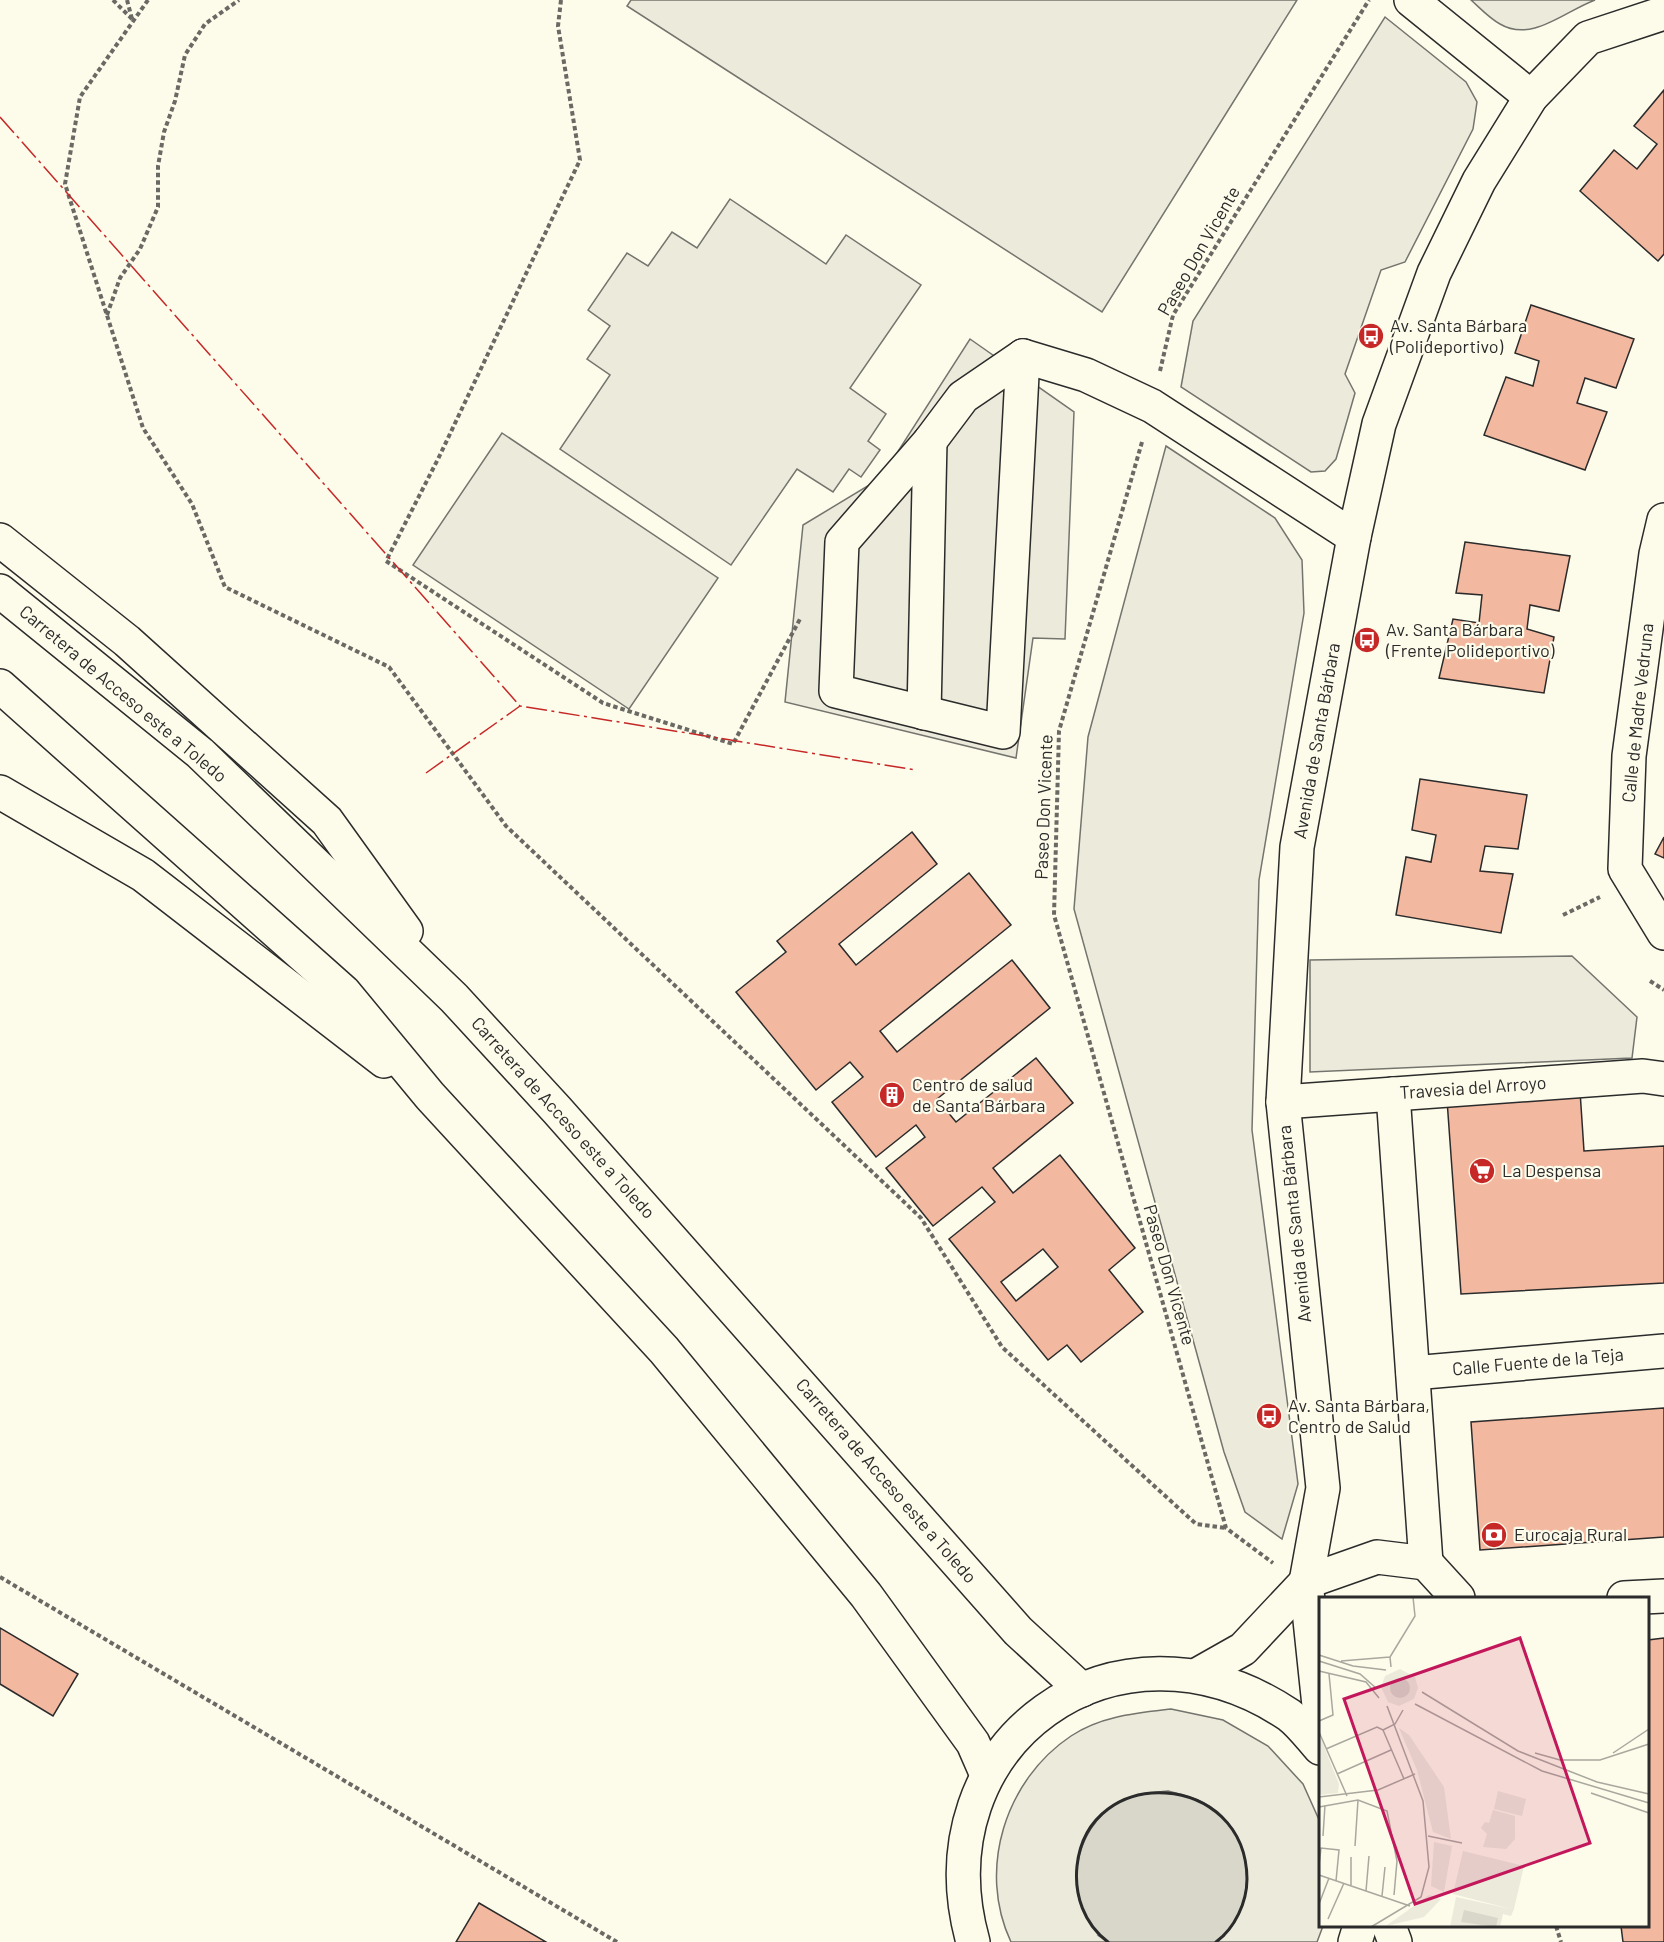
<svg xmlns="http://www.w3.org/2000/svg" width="1664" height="1942" font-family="Barlow,sans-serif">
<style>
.green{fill:#ecebdb;stroke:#74746e;stroke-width:1.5}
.parking{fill:#eceadb;stroke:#74746e;stroke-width:1.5}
.water{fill:#d8d7c9;stroke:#74746e;stroke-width:1.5}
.building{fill:#f2b8a0;stroke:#2b2b2b;stroke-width:1.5;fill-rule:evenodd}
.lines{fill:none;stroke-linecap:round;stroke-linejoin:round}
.minor-casing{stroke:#2b2b2b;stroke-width:36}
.major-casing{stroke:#2b2b2b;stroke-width:36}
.highway-casing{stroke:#2b2b2b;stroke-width:36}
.path{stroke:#6a6964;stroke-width:4;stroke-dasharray:4.5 3;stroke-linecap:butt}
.minor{stroke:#fdfbea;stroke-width:33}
.major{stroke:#fdfbea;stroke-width:33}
.highway{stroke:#fdfbea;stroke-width:33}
.wall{stroke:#2b2b2b;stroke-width:3}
.power{stroke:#c62828;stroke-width:1.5;stroke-dasharray:21 4.5 3 4.5;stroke-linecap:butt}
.labels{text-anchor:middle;stroke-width:4.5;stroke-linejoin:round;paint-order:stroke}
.street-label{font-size:18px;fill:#2b2b2b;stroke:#fdfbea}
.poi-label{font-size:18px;fill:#2b2b2b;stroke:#fdfbea;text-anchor:start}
.inset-road{fill:none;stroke:#a9a89e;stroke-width:1.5}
.view{fill:#c2185b;fill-opacity:0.15;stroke:#c2185b;stroke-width:3}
.inset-edge{fill:none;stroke:#2b2b2b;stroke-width:3}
</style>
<rect width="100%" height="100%" fill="#fdfbea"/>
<g class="green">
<path d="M631,0H1297L1102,312L627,6Z"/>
<path d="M1471,0H1595C1565,11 1532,43 1500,24C1489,18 1480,8 1471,0Z"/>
<path d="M1385,17L1466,82L1477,102L1473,129L1405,262L1381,270L1345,374L1355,393L1336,459L1325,471L1311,472L1181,387L1193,321Z"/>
<path d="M730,199L826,264L846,235L921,285L850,388L886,414L868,441L880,450L861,477L849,469L833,492L797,469L731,565L560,449L610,375L587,359L610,326L588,310L627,253L648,266L672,232L697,248Z"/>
<path d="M502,433L718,578L629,709L413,565Z"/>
<path d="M1166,446L1275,518L1302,560L1304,613L1259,880L1252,1130L1298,1484L1282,1539L1245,1512L1224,1452L1074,909L1088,737Z"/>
<path d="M1171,1709L1223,1720L1268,1746L1303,1784L1320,1822V1926H1323L1317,1942H1216L1223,1937L1099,1936L1108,1942H1011C977,1870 1005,1780 1071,1736C1101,1716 1137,1713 1171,1709Z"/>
</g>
<g class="parking">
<path d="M970,339L1074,412L1065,639L1033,638L1016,758L785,702L803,525L881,478Z"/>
<path d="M1572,956L1637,1017L1632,1058L1310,1072V960Z"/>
</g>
<path class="water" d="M1168,1791C1188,1796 1207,1801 1222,1816C1256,1850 1256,1912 1216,1942H1108C1063,1908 1068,1840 1111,1807C1128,1794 1149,1793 1168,1791Z"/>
<g class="building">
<path d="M1664,90V254L1658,261L1580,191L1614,150L1637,169L1657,144L1634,126Z"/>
<path d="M1531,305L1634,339L1616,388L1585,378L1577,403L1607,412L1585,470L1484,435L1506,377L1533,386L1539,361L1515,353Z"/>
<path d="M1465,542L1570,556L1559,611L1530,605L1527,629L1554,637L1544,693L1439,678L1453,619L1479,623L1482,595L1456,593Z"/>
<path d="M1420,779L1527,795L1518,849L1485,846L1480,871L1513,874L1501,933L1396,915L1406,857L1431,862L1436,835L1412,830Z"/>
<path d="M912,832L937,864L839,944L856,965L969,873L1011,925L880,1031L897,1052L1012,960L1050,1008L937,1099L956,1122L1036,1058L1073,1103L993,1168L1013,1193L1060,1155L1135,1248L1109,1270L1143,1312L1081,1362L1067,1345L1048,1360L949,1239L995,1202L982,1187L933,1226L886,1168L925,1137L916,1125L876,1157L832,1102L863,1077L850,1062L816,1090L736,992L786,952L777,941ZM1043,1249L1058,1267L1016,1301L1001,1282Z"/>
<path d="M1664,837V858L1655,854Z"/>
<path d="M1580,1091L1584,1151L1664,1146V1283L1461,1294L1447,1100Z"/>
<path d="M1664,1408V1537L1480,1550L1471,1422Z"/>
<path d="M0,1628L78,1674L53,1716L0,1684Z"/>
<path d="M1664,1638V1942H1623L1621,1926H1648V1640Z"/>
<path d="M479,1903L546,1942H456Z"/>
</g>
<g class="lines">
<g class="minor-casing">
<g id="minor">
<path d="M1411,0L1531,97"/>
<path d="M1023,356L1003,732L836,691L842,542L930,441L963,397Z"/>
<path d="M1023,356L1086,375L1152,406L1354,537"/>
<path d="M1664,520L1656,554L1629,756L1625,869L1664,933"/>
<path d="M924,713L930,441"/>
<path d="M1393,1094L1426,1563"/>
<path d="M1283,1102L1643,1076L1664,1079"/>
<path d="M1413,1373L1664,1351"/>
<path d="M1426,1563L1458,1598"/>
<path d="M1624,1598L1664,1596"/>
<path d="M1197,1675L1243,1649L1306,1582L1377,1557L1426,1563"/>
<path d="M1320,1715L1306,1582L1323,1488L1283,1102L1297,847L1354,537L1379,424L1434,273L1479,181L1531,97L1588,38L1664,13"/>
<path d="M1389,1926L1395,1942"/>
</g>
</g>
<g class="major-casing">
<g id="major">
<path d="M973,1942C917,1742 1117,1600 1289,1715C1301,1724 1311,1738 1320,1748"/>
<path d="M1355,1942L1360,1926"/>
</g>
</g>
<g class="highway-casing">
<g id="highway">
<path d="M0,540L127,641L327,821L406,931"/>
<path d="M0,591L200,753L454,998L557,1110L1018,1631L1082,1690"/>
<path d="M0,686L344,992L430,1096L664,1350L866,1595L973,1743L987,1775"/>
<path d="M0,792L143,875L384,1061"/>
</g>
</g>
<g class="path">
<path d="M113,0L133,20"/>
<path d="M127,0L132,19"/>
<path d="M148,0L80,97L65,184L143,428L192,504L225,587L389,667L506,826L921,1218L1002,1347L1196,1524L1226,1528"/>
<path d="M561,0L558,26L580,160L439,457L386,561L603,703L733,744L800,619"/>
<path d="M107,315L120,278L140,249L158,207V166L164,132L175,101L185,55L205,24L239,0"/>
<path d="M1160,371L1173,315L1369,0"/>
<path d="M1142,442L1059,731L1054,915L1226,1528L1273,1563"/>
<path d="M1563,915L1600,897"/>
<path d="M1650,981L1664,990"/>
<path d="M0,1577L617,1942"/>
<path d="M1556,1926L1561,1942"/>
</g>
<use href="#minor" class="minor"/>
<use href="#major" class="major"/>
<use href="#highway" class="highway"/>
<path class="wall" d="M1108,1942C1084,1924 1074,1895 1077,1866C1088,1762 1246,1771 1247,1879C1247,1902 1235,1928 1216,1942"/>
<g class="power">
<path d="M0,117L520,706L916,770"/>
<path d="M426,773L520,706"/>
</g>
</g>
<defs>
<g id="bus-disc" transform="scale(1.35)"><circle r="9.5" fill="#c62828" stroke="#fdfbea"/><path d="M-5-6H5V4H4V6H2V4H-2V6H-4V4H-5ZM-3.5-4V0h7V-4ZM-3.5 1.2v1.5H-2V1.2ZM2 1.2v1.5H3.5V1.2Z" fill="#fff"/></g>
<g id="building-disc" transform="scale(1.35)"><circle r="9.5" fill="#c62828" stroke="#fdfbea"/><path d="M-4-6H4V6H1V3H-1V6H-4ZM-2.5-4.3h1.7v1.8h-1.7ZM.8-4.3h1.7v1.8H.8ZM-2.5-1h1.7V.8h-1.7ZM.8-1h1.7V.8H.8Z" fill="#fff"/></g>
<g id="supermarket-disc" transform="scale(1.35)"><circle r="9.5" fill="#c62828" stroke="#fdfbea"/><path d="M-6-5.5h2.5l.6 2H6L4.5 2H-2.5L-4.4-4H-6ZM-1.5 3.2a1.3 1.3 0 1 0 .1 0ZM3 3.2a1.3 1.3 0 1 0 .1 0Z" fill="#fff"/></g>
<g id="bank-disc" transform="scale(1.35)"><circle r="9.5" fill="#c62828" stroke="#fdfbea"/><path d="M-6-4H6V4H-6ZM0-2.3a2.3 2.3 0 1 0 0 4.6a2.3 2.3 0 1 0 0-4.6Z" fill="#fff"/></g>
</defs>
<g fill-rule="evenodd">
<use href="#bus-disc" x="1371" y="336"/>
<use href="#bus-disc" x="1367" y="640"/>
<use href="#building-disc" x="892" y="1095"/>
<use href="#supermarket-disc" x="1482" y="1171"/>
<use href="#bus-disc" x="1269" y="1416"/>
<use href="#bank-disc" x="1494" y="1535"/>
</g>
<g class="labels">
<g class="street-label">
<text transform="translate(1199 251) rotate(-60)" y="6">Paseo Don Vicente</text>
<text transform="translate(123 694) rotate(40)" y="6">Carretera de Acceso este a Toledo</text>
<text transform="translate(1638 713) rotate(-84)" y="6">Calle de Madre Vedruna</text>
<text transform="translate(1317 741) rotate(-80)" y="6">Avenida de Santa Bárbara</text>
<text transform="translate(1044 807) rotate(-88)" y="6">Paseo Don Vicente</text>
<text transform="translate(1473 1088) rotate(-4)" y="6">Travesia del Arroyo</text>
<text transform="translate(563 1118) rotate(48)" y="6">Carretera de Acceso este a Toledo</text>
<text transform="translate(1295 1224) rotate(-96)" y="6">Avenida de Santa Bárbara</text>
<text transform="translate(1169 1275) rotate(74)" y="6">Paseo Don Vicente</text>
<text transform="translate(1538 1362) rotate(-5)" y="6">Calle Fuente de la Teja</text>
<text transform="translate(886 1481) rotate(49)" y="6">Carretera de Acceso este a Toledo</text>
</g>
<g class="poi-label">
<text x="1390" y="332">Av. Santa Bárbara<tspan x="1390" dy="21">(Polideportivo)</tspan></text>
<text x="1386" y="636">Av. Santa Bárbara<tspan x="1386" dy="21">(Frente Polideportivo)</tspan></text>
<text x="912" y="1091">Centro de salud<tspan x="912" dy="21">de Santa Bárbara</tspan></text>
<text x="1502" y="1177">La Despensa</text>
<text x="1288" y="1412">Av. Santa Bárbara,<tspan x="1288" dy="21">Centro de Salud</tspan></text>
<text x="1514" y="1541">Eurocaja Rural</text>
</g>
</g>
<g transform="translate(1319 1597)">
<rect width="330" height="330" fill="#fdfbea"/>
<path d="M81,72L96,80L99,91L95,102L80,109L69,105L62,90L66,79ZM80,131L90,138L125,190L132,242L114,235L98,173ZM0,137L20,187L19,196L0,198ZM179,194L207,202L203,219L175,212ZM174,213L196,219V242L187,252L164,250L168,237L162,231L166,225L170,226ZM115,245L133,249L125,295L112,289ZM144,254L205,269L195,312L192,319L184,317L181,330H131L137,300L192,312L134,297ZM110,298L122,302L105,320L67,329Z" fill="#ecebdb"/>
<path d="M71 91a10 10 0 1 1 20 0a10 10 0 1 1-20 0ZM145,313L179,321L177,330L142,325Z" fill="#d8d7c9"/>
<path class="inset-road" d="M0,58L34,69L67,73M0,64L41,77L57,91M22,64L71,60M72,70L71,60L96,19L94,0M0,74L47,85L60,101M103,95L199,154L278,185L330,197M96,107L223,174L330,206M0,124L14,118L10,77M64,133L85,182M64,133L76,127L84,113M0,135L28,199M7,152L58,130L64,133M216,156L241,163H281L330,147M294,156L330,132M18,177L72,153M272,196L330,216M0,200L59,193L96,177M0,210L39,203L68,214L78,264L75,298M4,239L6,208M109,239L143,246M36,249L39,203M32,260V288M0,268L2,251L20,253L17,284M0,278L91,309M47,294L50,259M63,299L66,270M0,307L10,281M9,322L25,286M52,330L102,300L110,270L104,204L68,109"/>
<path class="view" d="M201,41L271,246L96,307L25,102Z"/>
<rect width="330" height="330" class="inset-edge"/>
</g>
</svg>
